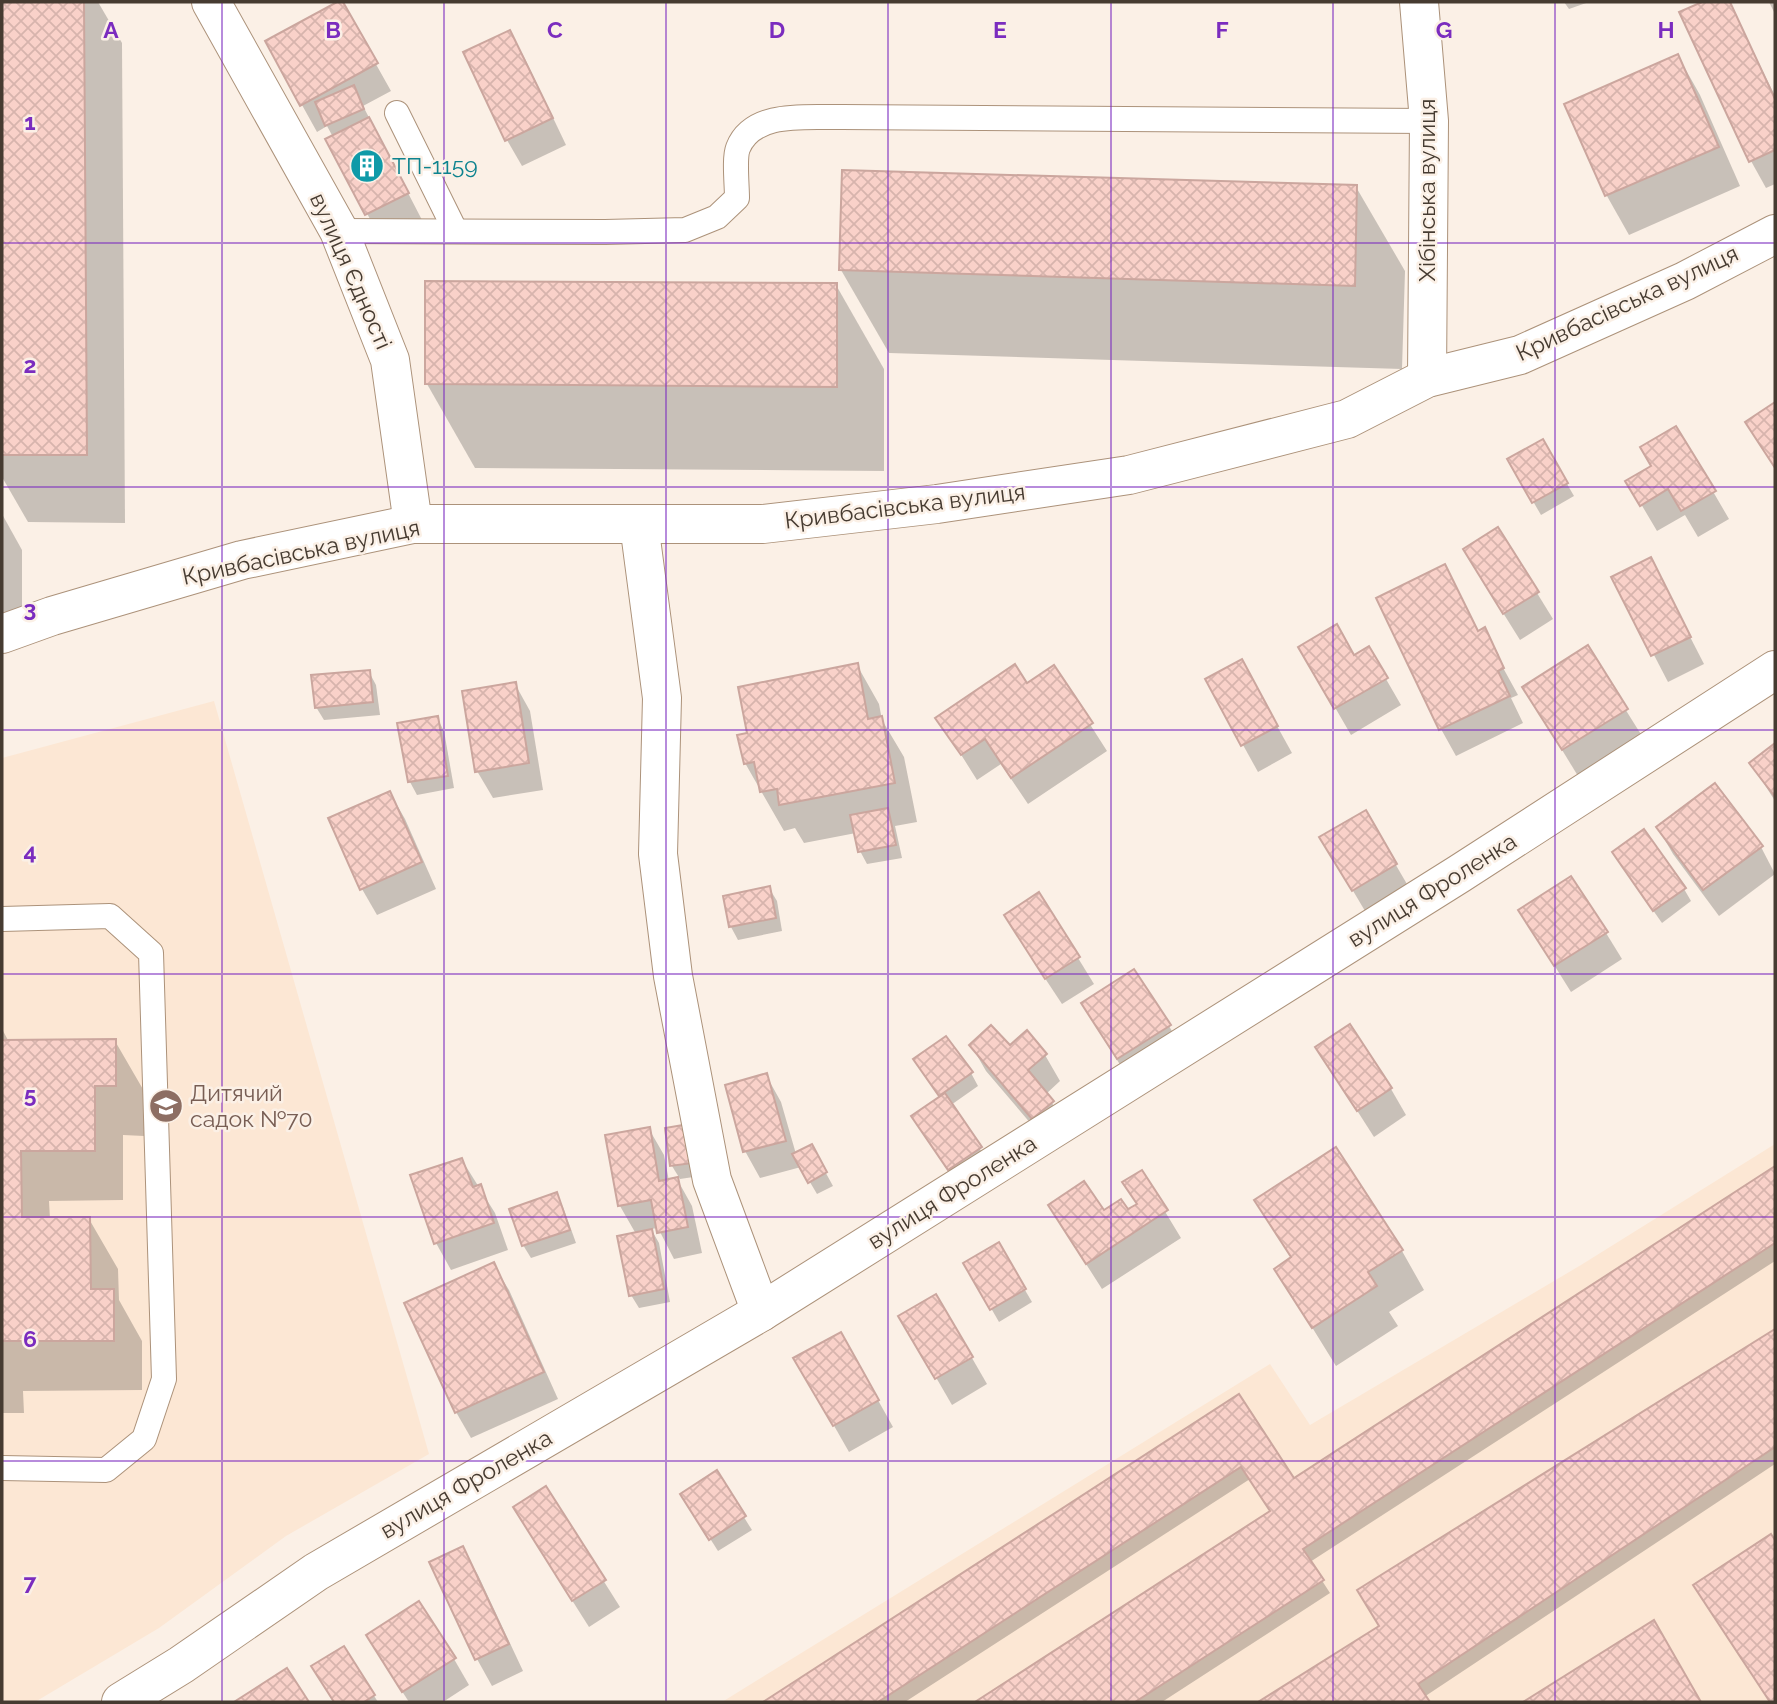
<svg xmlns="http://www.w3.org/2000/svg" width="1777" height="1704" font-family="Raleway,sans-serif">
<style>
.built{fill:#fce7d4}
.shadow{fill:#0003}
.building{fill:url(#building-cross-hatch);stroke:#cba69e;stroke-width:2}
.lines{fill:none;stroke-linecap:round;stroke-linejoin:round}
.lane-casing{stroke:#ac927a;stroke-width:26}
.street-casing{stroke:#ac927a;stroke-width:40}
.lane{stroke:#fff;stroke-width:24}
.street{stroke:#fff;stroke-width:38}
.grid{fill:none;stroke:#7b2cbf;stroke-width:2;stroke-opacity:0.55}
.labels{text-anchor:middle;stroke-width:5;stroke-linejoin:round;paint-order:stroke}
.culture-label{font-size:23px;fill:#0d838f;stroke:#fbf0e6;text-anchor:start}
.street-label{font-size:23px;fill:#463b31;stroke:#fbf0e6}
.education-label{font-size:23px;fill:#785e54;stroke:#fbf0e6;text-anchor:start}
.grid-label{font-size:23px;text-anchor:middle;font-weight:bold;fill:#7b2cbf;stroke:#fbf0e6;stroke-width:5;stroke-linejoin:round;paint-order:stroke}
</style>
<defs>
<pattern id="building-cross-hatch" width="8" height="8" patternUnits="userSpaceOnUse" patternTransform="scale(1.75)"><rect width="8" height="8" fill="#f9d1c9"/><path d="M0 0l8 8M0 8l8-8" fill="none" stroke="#d7b4ad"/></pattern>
</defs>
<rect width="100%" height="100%" fill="#fbf0e6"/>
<g class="built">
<path d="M214,701L429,1454L286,1536L159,1628L35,1702H2V758Z"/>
<path d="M1775,1144V1702H722L1270,1364L1310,1425L1581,1265Z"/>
</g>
<g class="shadow">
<path d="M2,2H98L122,43L125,523L28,522L2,477Z"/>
<path d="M341,2L391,91L363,106L422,220L382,241L327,140L333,137L327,126L317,132L267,42Z"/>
<path d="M1564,2H1589L1569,9Z"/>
<path d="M1706,2H1729L1775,96V184L1766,188L1751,161L1681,13Z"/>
<path d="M1769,2H1775V14Z"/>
<path d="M510,32L525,59L566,145L522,166L507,140Z"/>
<path d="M1678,56L1700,95L1740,186L1629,235L1607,196L1567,105Z"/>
<path d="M1356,187L1405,271L1402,369L889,353L841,270Z"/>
<path d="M836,285L884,369V471L475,468L427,384Z"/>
<path d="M1676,428L1729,519L1698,537L1685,515L1657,531L1628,482L1653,467Z"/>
<path d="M1542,441L1574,496L1541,515L1509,460Z"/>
<path d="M2,514L22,550V645H2Z"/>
<path d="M1650,559L1704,664L1668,682L1614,578Z"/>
<path d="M1444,566L1479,633L1484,630L1499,655H1496L1518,695L1511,698L1523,723L1456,756L1441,729L1378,598Z"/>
<path d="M1480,576L1537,593L1553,619L1520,640Z"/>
<path d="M1300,647L1354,657L1368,648L1401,705L1351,735Z"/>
<path d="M1587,648L1642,736L1578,776L1540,714Z"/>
<path d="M857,665L879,704L882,720L904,757L917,822L895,826L902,858L867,864L860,851L856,833L804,843L795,828L784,831L745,763L749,734Z"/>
<path d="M1054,668L1107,751L1028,804L1001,764L977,780L938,718L1027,686Z"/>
<path d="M369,672L376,685L380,715L324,720L316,707Z"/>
<path d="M1207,680L1256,688L1292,753L1258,772Z"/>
<path d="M515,684L530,711L543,790L493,798L477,771Z"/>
<path d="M437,718L444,731L454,788L417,795L410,782Z"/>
<path d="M1775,745V801L1751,763Z"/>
<path d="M390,793L405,819L436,889L377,915L362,889Z"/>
<path d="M1365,812L1411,891L1368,916L1321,837Z"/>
<path d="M1658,828L1761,847L1775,874L1719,916L1673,854Z"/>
<path d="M1621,865L1684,889L1691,901L1662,923Z"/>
<path d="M769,888L777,901L782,931L738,940L731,927L725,897Z"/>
<path d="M1606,933L1622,959L1571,992L1536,936Z"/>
<path d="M1021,942L1078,958L1094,984L1062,1004Z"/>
<path d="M1169,1026L1184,1052L1133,1085L1098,1030Z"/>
<path d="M2,1029L9,1042L115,1041L144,1091V1136L123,1135V1200L49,1201L50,1219H89L118,1269L119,1300L142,1341V1390L23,1391L24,1413H2Z"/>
<path d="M971,1045L1009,1047L1045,1055L1060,1081L1046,1094L1068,1128L1049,1145L986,1071Z"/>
<path d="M1317,1048L1391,1089L1406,1115L1374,1137Z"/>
<path d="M923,1072L971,1073L978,1086L951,1105L987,1160L956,1181L921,1129L941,1098Z"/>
<path d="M766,1075L781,1102L796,1154L811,1146L833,1186L817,1194L801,1167L760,1178L745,1151Z"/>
<path d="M649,1129L664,1155L669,1181L677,1179L692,1206L702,1253L674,1259L658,1228L651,1229L659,1243L670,1302L639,1308L631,1295L636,1234L620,1206Z"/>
<path d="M667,1129L707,1175L680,1179L672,1166Z"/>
<path d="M462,1160L495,1213L508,1250L451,1270L436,1243Z"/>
<path d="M1775,1168V1261L1310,1562L1330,1593L1162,1702H978L1272,1512L1250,1479L905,1702H767L1239,1397L1293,1480Z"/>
<path d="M1141,1172L1181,1238L1102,1289L1065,1231L1103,1213L1128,1211L1138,1205Z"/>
<path d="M556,1194L563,1207L576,1243L531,1258L523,1245Z"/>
<path d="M1256,1201L1402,1251L1424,1290L1389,1312L1398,1326L1336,1366L1276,1269L1292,1259Z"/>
<path d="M998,1244L1032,1302L999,1322L965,1263Z"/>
<path d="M493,1264L509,1290L558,1399L471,1438L456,1412Z"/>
<path d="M901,1317L972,1358L987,1384L952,1405Z"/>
<path d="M1775,1331V1464L1424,1697L1428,1702H1261L1381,1627L1360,1591Z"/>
<path d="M841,1334L893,1427L849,1452L796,1359Z"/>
<path d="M716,1473L752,1530L718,1551L690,1507Z"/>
<path d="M545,1488L620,1607L589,1627L530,1534Z"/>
<path d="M1771,1536L1775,1543V1702H1771L1703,1598Z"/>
<path d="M463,1549L478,1575L523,1671L492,1686L477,1659Z"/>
<path d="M1653,1622L1699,1702H1527Z"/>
<path d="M343,1648L378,1702H335L321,1679Z"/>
<path d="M454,1659L469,1685L443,1702H409L383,1662Z"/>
</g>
<g class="building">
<path d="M2,2H84L87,455H2Z"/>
<path d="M337,2H343L378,63L300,106L265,41Z"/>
<path d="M1702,2H1730L1775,99V150L1749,162L1679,12Z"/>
<path d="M510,30L553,118L505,141L463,52Z"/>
<path d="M1678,54L1719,147L1605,196L1564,104Z"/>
<path d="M354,85L364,109L325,126L315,102Z"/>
<path d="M369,117L409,193L365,215L325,139Z"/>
<path d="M842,170L1357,185L1355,286L839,270Z"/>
<path d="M425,281L837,283V387L425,384Z"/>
<path d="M1775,402V468L1745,422Z"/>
<path d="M1676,426L1716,491L1681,511L1668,489L1640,506L1625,481L1651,466L1640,447Z"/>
<path d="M1543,439L1568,483L1532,503L1507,459Z"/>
<path d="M1498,527L1539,592L1503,614L1463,549Z"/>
<path d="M1651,557L1691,637L1651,656L1611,577Z"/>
<path d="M1445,564L1478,631L1485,627L1504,668L1498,671L1510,696L1439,730L1376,598Z"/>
<path d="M1337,624L1354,655L1369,646L1388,678L1334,709L1298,647Z"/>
<path d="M1588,645L1628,709L1562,750L1522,687Z"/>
<path d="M1242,659L1278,726L1241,746L1205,679Z"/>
<path d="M858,663L868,719L882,716L895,783L779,805L777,789L760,792L754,762L744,764L737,735L747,733L738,687Z"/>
<path d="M1015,664L1027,683L1054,665L1093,723L1011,778L985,739L961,755L935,718Z"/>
<path d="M370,670L373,702L315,708L311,675Z"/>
<path d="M516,682L529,763L475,772L462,691Z"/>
<path d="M438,716L448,776L408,782L397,723Z"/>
<path d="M1775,743V797L1749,763Z"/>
<path d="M1715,783L1763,846L1703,890L1656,827Z"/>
<path d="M390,791L422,862L360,890L328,818Z"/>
<path d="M888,808L896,845L858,852L850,815Z"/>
<path d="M1366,810L1397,864L1352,891L1319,837Z"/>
<path d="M1644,829L1686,888L1653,911L1612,852Z"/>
<path d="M1571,876L1608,932L1554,966L1518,910Z"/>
<path d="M770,886L776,918L729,927L723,896Z"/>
<path d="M1039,892L1080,957L1045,979L1004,915Z"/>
<path d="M1134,969L1171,1025L1117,1059L1081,1003Z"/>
<path d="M1350,1024L1392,1088L1357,1111L1315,1047Z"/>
<path d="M991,1025L1010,1045L1027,1030L1047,1054L1028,1070L1054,1101L1032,1119L969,1045Z"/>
<path d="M946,1036L973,1072L939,1096L913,1059Z"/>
<path d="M116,1039V1086H95V1151H21L22,1217H90L91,1289H114V1341H2V1040Z"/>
<path d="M767,1073L786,1141L743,1152L725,1085Z"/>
<path d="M945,1093L982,1147L948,1170L911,1116Z"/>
<path d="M695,1123L701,1162L670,1166L665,1128Z"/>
<path d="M650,1127L659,1181L678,1177L688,1227L657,1233L651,1200L618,1206L605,1135Z"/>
<path d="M812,1144L827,1172L808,1183L792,1154Z"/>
<path d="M1336,1147L1403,1250L1368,1272L1377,1286L1312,1328L1274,1269L1291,1257L1254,1200Z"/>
<path d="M462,1158L473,1187L481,1184L494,1223L434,1244L410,1175Z"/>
<path d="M1775,1166V1243L1303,1549L1324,1580L1135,1702H975L1270,1511L1241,1467L878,1702H763L1239,1394L1294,1478Z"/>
<path d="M1142,1170L1168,1210L1086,1264L1048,1205L1084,1181L1104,1210L1121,1199L1128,1209L1137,1204L1122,1182Z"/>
<path d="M557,1192L570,1230L522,1246L509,1209Z"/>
<path d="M652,1229L664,1289L629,1296L617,1236Z"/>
<path d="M999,1242L1026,1289L990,1310L963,1263Z"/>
<path d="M494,1262L544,1372L455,1413L404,1303Z"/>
<path d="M936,1294L973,1357L935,1379L898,1316Z"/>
<path d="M1775,1329V1447L1418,1684L1430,1702H1258L1379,1626L1357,1590Z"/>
<path d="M841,1332L879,1400L833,1426L793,1358Z"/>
<path d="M717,1470L746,1516L709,1540L680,1494Z"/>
<path d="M546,1486L606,1580L572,1601L513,1507Z"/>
<path d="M1771,1534L1775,1540V1702H1770L1693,1585Z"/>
<path d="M463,1546L509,1644L475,1660L429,1562Z"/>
<path d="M419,1601L456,1658L402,1692L366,1635Z"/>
<path d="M1654,1620L1701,1702H1523Z"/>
<path d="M344,1646L375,1695L364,1702H334L311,1666Z"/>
<path d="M287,1668L309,1702H234Z"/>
</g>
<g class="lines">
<g class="lane-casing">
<g id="lane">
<path d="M397,113L455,230"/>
<path d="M339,231L605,232L685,230L717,217L737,198C737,185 734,158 738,148C753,110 808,118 842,117L1429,121"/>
<path d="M2,919L110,916L151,953L164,1379L144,1439L106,1470L2,1468"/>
</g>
</g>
<g class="street-casing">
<g id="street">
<path d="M211,2L339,231L390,360L413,524"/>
<path d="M1419,2L1429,121L1427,378"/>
<path d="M639,524L662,698L658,854L673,976L712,1180L761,1312"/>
<path d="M2,634L52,616L242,560L413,524H763L937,504L1129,475L1347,419L1427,378L1520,355L1685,281L1775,234"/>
<path d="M121,1702L181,1665L316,1572L761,1312L1459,874L1775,670"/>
</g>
</g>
<use href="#lane" class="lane"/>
<use href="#street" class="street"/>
</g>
<path class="grid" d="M222,2V1702M444,2V1702M666,2V1702M888,2V1702M1111,2V1702M1333,2V1702M1555,2V1702M2,243H1775M2,487H1775M2,730H1775M2,974H1775M2,1217H1775M2,1461H1775"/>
<defs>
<g id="building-disc" transform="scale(1.75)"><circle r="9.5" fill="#0f9aa8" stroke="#fbf0e6"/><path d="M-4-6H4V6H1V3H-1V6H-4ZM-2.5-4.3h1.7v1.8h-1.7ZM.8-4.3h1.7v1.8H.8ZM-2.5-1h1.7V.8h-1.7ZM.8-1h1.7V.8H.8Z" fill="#fff"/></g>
<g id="school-disc" transform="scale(1.75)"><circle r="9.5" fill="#8d6e63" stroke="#fbf0e6"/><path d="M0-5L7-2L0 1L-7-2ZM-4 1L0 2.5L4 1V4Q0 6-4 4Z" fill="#fff"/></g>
</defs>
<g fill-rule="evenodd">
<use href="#building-disc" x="367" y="166"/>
<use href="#school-disc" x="166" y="1106"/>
</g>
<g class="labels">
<g class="culture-label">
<text x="392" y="174">ТП-1159</text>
</g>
<g class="street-label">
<text transform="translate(1427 190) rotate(-90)" y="8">Хібінська вулиця</text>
<text transform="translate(351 271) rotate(66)" y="8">вулиця Єдності</text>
<text transform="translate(1627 303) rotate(-25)" y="8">Кривбасівська вулиця</text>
<text transform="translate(905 506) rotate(-7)" y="8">Кривбасівська вулиця</text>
<text transform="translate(301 552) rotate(-12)" y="8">Кривбасівська вулиця</text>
<text transform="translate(1432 890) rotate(-32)" y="8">вулиця Фроленка</text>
<text transform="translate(952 1192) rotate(-32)" y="8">вулиця Фроленка</text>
<text transform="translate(466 1484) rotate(-30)" y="8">вулиця Фроленка</text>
</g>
<g class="education-label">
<text x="190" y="1101">Дитячий<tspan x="190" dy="26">садок №70</tspan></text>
</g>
</g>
<g class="grid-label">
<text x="111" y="38">A</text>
<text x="333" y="38">B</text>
<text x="555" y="38">C</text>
<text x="777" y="38">D</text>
<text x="1000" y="38">E</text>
<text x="1222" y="38">F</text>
<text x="1444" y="38">G</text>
<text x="1666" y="38">H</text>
<text x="30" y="130">1</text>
<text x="30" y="373">2</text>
<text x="30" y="617">3</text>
<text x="30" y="860">4</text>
<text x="30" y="1103">5</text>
<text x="30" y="1347">6</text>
<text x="30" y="1590">7</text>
</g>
<rect width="1777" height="1704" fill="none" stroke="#463b31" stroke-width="7"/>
</svg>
